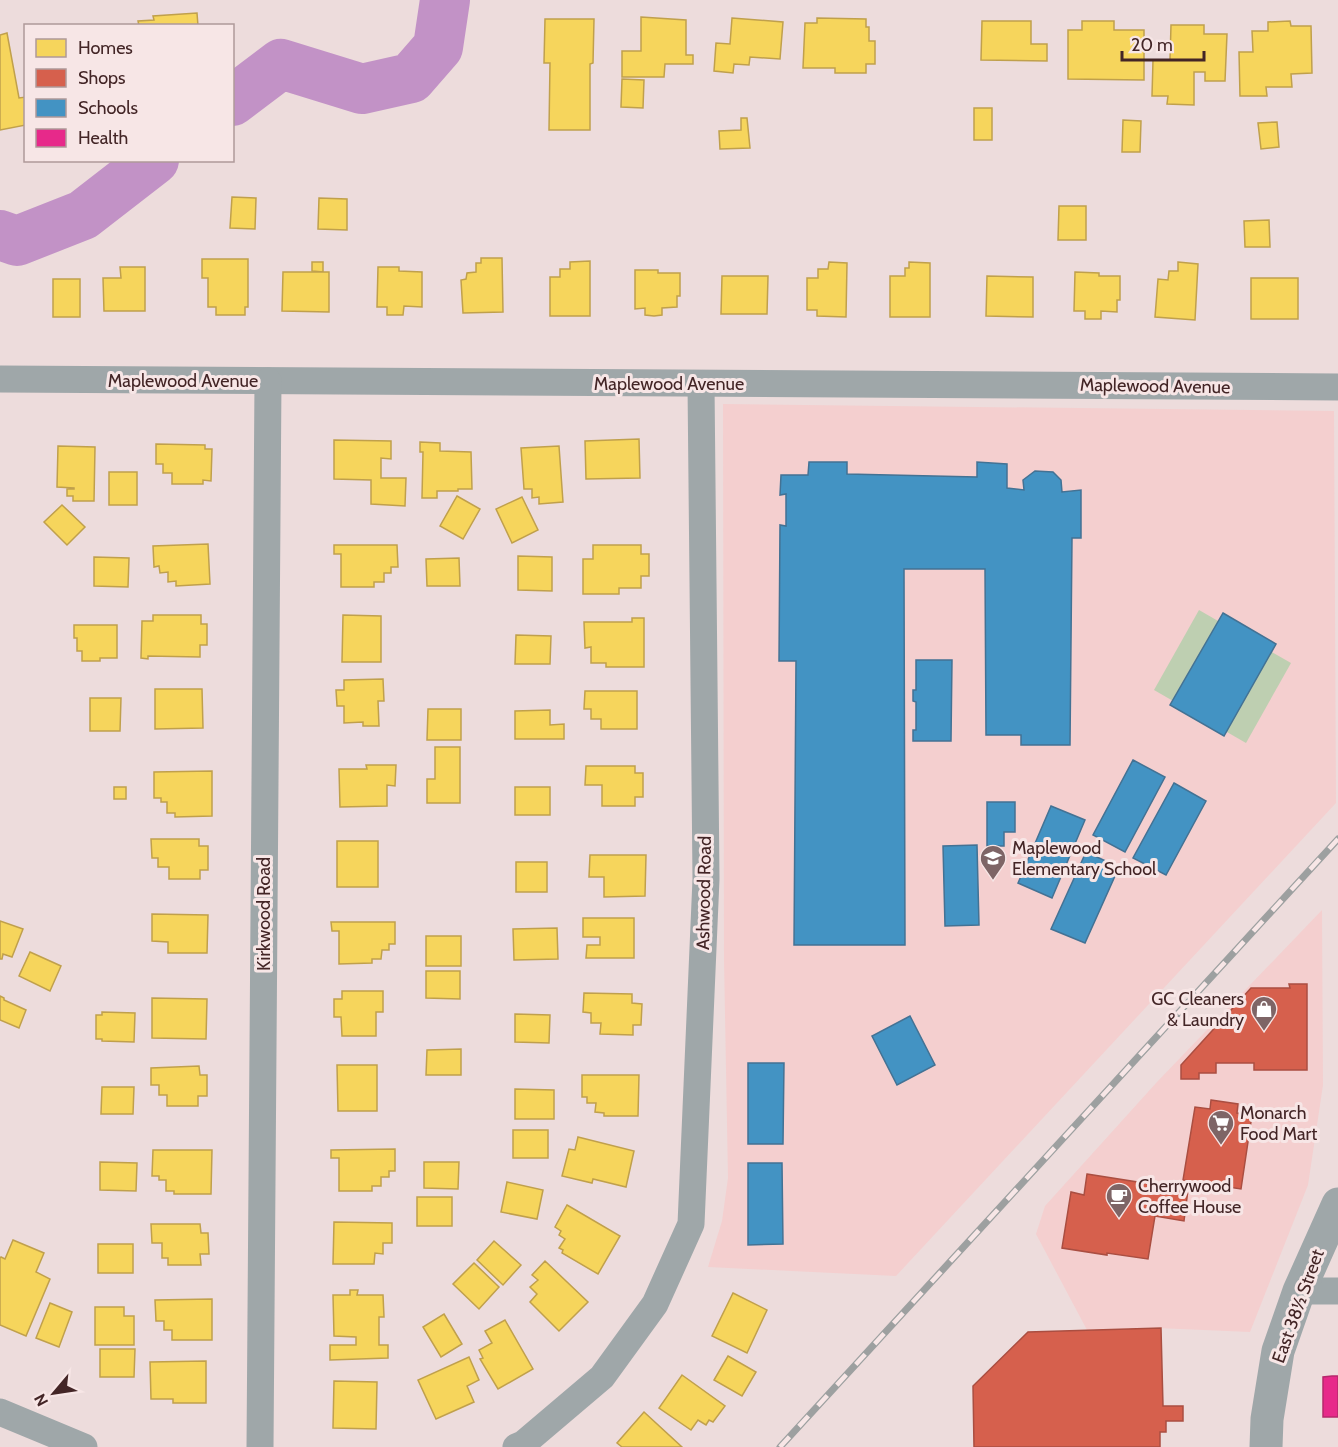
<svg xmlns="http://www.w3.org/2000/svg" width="1338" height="1447" font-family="Cabin,sans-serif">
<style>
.built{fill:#f4cfcf}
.green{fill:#becfb1}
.homes{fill:#f6d55c;stroke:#c0a04c;stroke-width:1.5}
.shops{fill:#d6604d;stroke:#aa4e41;stroke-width:1.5}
.schools{fill:#4393c3;stroke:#437294;stroke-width:1.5}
.health{fill:#e7298a;stroke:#b6286c;stroke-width:1.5}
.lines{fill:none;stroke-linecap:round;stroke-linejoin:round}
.river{stroke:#c292c6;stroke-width:50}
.minor{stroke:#9fa7a9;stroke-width:27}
.tertiary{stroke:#9fa7a9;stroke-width:33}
.rail-casing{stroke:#9da0a0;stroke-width:7}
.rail{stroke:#f7e6e6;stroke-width:4.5;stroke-dasharray:14;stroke-linecap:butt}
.labels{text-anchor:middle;stroke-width:6;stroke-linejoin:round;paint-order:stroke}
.street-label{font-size:18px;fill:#432526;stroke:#f7e6e6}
.poi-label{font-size:18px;fill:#432526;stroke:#f7e6e6;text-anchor:start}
</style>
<rect width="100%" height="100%" fill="#eddcdc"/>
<g class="built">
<path d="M723,404L1334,411L1336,803L896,1276L708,1267L722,1221L728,1178L724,960Z"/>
<path d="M1322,910L1323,1085L1308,1185L1250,1332L1157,1328L1087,1330L1036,1234L1045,1206L1157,1082Z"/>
</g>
<path class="green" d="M1199,610L1291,663L1246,743L1154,690Z"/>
<g class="homes">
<path d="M197,13L198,26H139L138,21L154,20L153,16Z"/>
<path d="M641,17L686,20V55H693V64H665L664,77H622V51H641Z"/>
<path d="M732,18L783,22L780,59L750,57L749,65L734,64L733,73L714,71L716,43L730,44Z"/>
<path d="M817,18L866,19V27H869V41H875V64H866V73H835V68H803L805,23H817Z"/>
<path d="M545,19H594L593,63L590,64V130H549L550,63H544Z"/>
<path d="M982,21H1031V44H1047V61L981,60Z"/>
<path d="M1082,21H1114V30H1144V80L1068,79V30H1082Z"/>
<path d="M1290,21L1291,26H1311L1312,73L1291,74L1292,87H1266L1267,96H1240L1239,52H1253L1252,31H1268V22Z"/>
<path d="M1171,25H1204V34H1227L1225,81H1205V72H1194V105L1167,104L1168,96H1152L1153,60H1170Z"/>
<path d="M7,33L19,98L26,97V125L0,130V35Z"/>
<path d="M622,79L644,80L643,108L621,107Z"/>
<rect x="974" y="108" width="18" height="32"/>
<path d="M741,118H747L750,148L720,149L719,131L741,130Z"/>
<path d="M1123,120L1141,121L1140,152H1122Z"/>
<path d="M1277,122L1279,147L1261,149L1258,123Z"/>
<path d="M232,197L256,198L255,229L230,228Z"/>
<path d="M319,198L347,199V230L318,229Z"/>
<path d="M1059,206H1086V240H1058Z"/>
<path d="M1269,220L1270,247H1245L1244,221Z"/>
<path d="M481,258H502L503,312L463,313L461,280L466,279L467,273L476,272V263H481Z"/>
<path d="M202,259H248V307H245V315H216V307H208V278H202Z"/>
<path d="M590,261V316H550V277H560V269H570V262Z"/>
<path d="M312,262H323V272L312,271Z"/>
<path d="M829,262L847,263L846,317L817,316V310H807V278H818V269H828Z"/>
<path d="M909,262L930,263V317H890V276H905V268H909Z"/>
<path d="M1178,262L1198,264L1195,320L1155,317L1158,279L1168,280L1169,271H1178Z"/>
<path d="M120,267H145V311H104L103,278H121Z"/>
<path d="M378,267H399V271L422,272V307L404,306L403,315H387V307H377Z"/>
<path d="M635,270H658V273H680V296H677V307L662,308V315L654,316L645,315V308L635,309Z"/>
<path d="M283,272H329V312L282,311Z"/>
<path d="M1075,272L1099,273V276H1120V300H1117V312L1101,311V319H1085V311H1074Z"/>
<path d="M722,276H768L767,314H721Z"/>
<path d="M987,276L1033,277V317L986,316Z"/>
<rect x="1251" y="278" width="47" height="41"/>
<rect x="53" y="279" width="27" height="38"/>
<path d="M639,439L640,478L586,479L585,441Z"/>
<path d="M334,440L391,441V459L381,458V478H406L405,506L371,504V480L334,479Z"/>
<path d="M420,442L440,443V451L471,452L472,489H458V491H437V498H422L423,452H420Z"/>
<path d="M156,444L205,445V449H212L211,481L203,480V484H172V473H163V464H156Z"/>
<path d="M58,446L95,447L94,501H73V496H67V489H74V488L57,487Z"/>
<path d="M559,446L563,502L539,504V497L532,498V489H524L521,448Z"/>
<rect x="109" y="472" width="28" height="33"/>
<path d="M457,496L480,509L463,539L440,526Z"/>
<path d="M522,497L538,530L512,543L496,509Z"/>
<path d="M62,505L85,527L67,545L44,522Z"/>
<path d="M208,544L210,584L176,586V581L168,582V572L160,573L159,566L154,567L153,546Z"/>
<path d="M334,545H397L398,567H391V573H384V582H374V587H341V554H334Z"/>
<path d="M593,545H641V554H649V576H641V588H619V594H583V559H593Z"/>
<path d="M518,556L552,557V591L518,590Z"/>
<path d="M94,557L129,558L128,587L94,586Z"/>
<path d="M459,558L460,586H427L426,559Z"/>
<path d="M153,615H201V624H207V645H200V657L148,656V659L141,658L142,621H153Z"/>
<path d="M343,615L381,616V662H342Z"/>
<path d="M632,618H644V667H606V663H591V647L585,648L584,622H632Z"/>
<path d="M74,625H117V658H100V661H82V651H77V638H74Z"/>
<path d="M516,635L551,636L550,664H515Z"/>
<path d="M383,679L384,701H378L379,726H363V722L344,723V706H337L336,690H344V680Z"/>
<path d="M155,689H202L203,728L155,729Z"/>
<path d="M585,691H637V729H601V719H591V709H584Z"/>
<path d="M90,698H121L120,731H90Z"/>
<path d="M428,709H461V740H427Z"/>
<path d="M550,710V725L564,724V739H515V711Z"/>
<path d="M435,747H460V803H427V779H435Z"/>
<path d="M366,765H396L395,786L387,785V806L340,807L339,769H367Z"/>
<path d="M586,766H635V773H643V797H635V806H602V785H585Z"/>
<path d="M212,771V816L175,817V813H167V802H161V798H154V772Z"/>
<rect x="114" y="787" width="12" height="12"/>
<rect x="515" y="787" width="35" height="28"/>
<path d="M151,839H199V846H208V870H200V879H169V867H158V858H152Z"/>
<rect x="337" y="841" width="41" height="46"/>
<path d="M590,855H646L645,896L604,897V877H589Z"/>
<rect x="516" y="862" width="31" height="30"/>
<path d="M152,914L208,915L207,953H168V942L152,941Z"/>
<path d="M583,918H634V958H586L587,945H600V937H583Z"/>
<path d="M0,921L23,929L12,957L3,954L2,959H0Z"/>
<path d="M331,922H395V944H389V950H382L381,959H372V963L339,964V931H332Z"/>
<path d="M557,928L558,959L514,960L513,929Z"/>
<rect x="426" y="936" width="35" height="30"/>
<path d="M30,952L61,966L50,991L19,976Z"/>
<path d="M426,971H460V999L426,998Z"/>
<path d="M342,991H383V1012H376V1036H342L341,1017H334V999H342Z"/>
<path d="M584,993L632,994V1003L642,1004L641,1025H633V1035L600,1034L601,1023H591V1013L583,1012Z"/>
<path d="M0,996L4,998V1000L26,1010L19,1028L0,1020Z"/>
<path d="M152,998L207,999L206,1039L152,1038Z"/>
<path d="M102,1012L135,1013L134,1042L102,1041V1039H96V1015H102Z"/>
<path d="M515,1014L550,1015L549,1043L515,1042Z"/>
<path d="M461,1049V1075H426L427,1050Z"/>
<path d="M337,1065H377V1111H338Z"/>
<path d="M199,1066L200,1075H207V1096H198V1106H167V1095H159V1085H151V1068Z"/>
<path d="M582,1075H639L638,1116H604V1113L595,1112L596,1103H587V1097H582Z"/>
<path d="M102,1087H134L133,1114H101Z"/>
<path d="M515,1089L554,1090V1119H515Z"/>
<rect x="513" y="1130" width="35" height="28"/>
<path d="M578,1137L634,1151L626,1187L593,1179L592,1183L562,1176L569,1149L575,1150Z"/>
<path d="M395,1149V1171H389V1177H381V1186H372V1191H339V1158H331V1150Z"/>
<path d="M153,1150H212L211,1194H174V1191H166V1180H159V1176H152Z"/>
<path d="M100,1162L137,1163L136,1191L100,1190Z"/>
<path d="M424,1162H459L458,1189L424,1188Z"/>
<path d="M507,1182L543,1190L537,1219L501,1212Z"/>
<rect x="417" y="1197" width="35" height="29"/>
<path d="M567,1205L620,1236L598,1274L562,1253L563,1250L559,1248L565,1239L559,1235L561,1231L555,1227Z"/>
<path d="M334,1222L392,1223V1243H383V1254L375,1253L374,1264H333Z"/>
<path d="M151,1224H200L201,1233H208L209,1254H200L201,1265H168V1258H162V1243H152Z"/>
<path d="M13,1240L44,1253L36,1272L50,1279L26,1336L0,1325V1258L1,1257L5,1259Z"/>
<path d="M494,1241L521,1265L503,1285L477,1260Z"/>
<rect x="98" y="1244" width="35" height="29"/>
<path d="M545,1261L588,1302L559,1331L530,1302L537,1294L530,1287L538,1280L532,1275Z"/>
<path d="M474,1263L499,1287L479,1309L453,1284Z"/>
<path d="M350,1290H358L357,1295H383L384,1317H379V1345H388V1358L330,1360V1345H356V1337L334,1336L333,1295H350Z"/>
<path d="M733,1293L767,1310L747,1353L712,1336Z"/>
<path d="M212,1299V1340H172V1330H164V1321H156L155,1300Z"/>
<path d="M50,1303L72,1312L59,1347L36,1338Z"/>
<path d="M95,1307H124V1316H134V1345H95Z"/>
<path d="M444,1314L462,1344L441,1357L423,1327Z"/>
<path d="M505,1320L533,1369L498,1389L480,1359L483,1358L479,1350L492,1343L485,1331Z"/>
<path d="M100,1349H135L134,1377H100Z"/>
<path d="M728,1356L756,1372L742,1396L714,1380Z"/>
<path d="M469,1357L479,1380L467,1386L474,1402L436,1419L418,1380Z"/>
<path d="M206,1361V1403H173V1399H151L150,1362Z"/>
<path d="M682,1375L725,1406L713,1422L709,1420L706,1425L698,1420L691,1430L659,1408Z"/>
<path d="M334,1381L377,1382L376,1429L333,1428Z"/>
<path d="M644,1412L682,1447H622L617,1443Z"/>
</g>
<g class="shops">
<path d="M1289,984H1307V1070H1254V1063H1216V1073H1199V1079H1181V1065L1251,988H1290Z"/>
<path d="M1211,1100L1238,1104L1237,1113L1252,1115L1241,1189L1183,1180L1195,1107L1210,1109Z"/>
<path d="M1087,1174L1188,1190L1184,1221L1155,1216L1148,1259L1107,1253V1255L1062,1248L1071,1192L1084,1195Z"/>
<path d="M1161,1328L1163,1406H1183V1421H1166V1432H1160V1447H974L973,1386L1028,1332Z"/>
</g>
<g class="schools">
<path d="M809,462H847V474L977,477V462L1007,464V488L1024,490L1023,480L1035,471L1053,472L1061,480L1062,492L1081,490V538H1072L1070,745H1021V735H986L985,569H904L905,945H794L796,661H779L780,525L786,526V494L780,495L781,475H808Z"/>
<path d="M1223,613L1276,644L1224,736L1170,705Z"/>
<path d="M916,660H952L951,741H913V730H916V702L913,701V690H916Z"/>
<path d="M1133,760L1165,777L1125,852L1093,835Z"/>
<path d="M1174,783L1206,801L1166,875L1133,858Z"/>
<path d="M987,802H1015V832H1004V846H987Z"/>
<path d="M1051,806L1085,820L1052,898L1018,883Z"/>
<path d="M977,845L979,925L945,926L943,846Z"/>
<path d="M1086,852L1119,867L1085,943L1051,929Z"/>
<path d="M910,1016L935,1065L897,1085L872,1036Z"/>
<path d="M748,1063H784L783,1144H748Z"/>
<path d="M748,1163H782L783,1244L748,1245Z"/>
</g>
<path class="health" d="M1332,1376H1338V1417H1323V1377Z"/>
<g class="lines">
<g class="river">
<path d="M232,101L281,64L362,89L411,78L438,47L445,0"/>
<path d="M0,235L17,241L83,215L154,160"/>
</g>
<g class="minor">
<path d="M0,379L1338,387"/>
<path d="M1299,1291H1338"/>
<path d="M0,1412L84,1447"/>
<path d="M260,1447L268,381"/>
<path d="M516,1447L523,1444L602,1377L655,1304L691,1224L706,879L701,384"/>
</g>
<path class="tertiary" d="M1266,1447L1267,1419L1278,1351L1299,1291L1338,1204"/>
<g class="rail-casing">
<path id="rail" d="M780,1447L1338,839"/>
</g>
<use href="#rail" class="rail"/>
</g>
<defs>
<g id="school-pin" transform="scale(1.35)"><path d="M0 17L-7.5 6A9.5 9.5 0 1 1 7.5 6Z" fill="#7e6566" stroke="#f7e6e6"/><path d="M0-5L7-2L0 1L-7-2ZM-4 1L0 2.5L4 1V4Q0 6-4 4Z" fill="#fff"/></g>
<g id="shop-pin" transform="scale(1.35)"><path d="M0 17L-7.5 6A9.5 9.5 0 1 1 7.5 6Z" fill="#7e6566" stroke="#f7e6e6"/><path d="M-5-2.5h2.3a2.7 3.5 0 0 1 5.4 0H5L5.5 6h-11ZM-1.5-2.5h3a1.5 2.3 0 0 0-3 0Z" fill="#fff"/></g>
<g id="supermarket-pin" transform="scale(1.35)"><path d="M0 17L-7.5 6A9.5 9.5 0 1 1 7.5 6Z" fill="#7e6566" stroke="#f7e6e6"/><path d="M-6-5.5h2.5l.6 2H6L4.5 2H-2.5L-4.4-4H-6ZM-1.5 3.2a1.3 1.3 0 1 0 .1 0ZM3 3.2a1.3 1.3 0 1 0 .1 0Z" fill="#fff"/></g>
<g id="cafe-pin" transform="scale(1.35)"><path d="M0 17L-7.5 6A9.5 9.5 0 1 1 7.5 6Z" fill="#7e6566" stroke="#f7e6e6"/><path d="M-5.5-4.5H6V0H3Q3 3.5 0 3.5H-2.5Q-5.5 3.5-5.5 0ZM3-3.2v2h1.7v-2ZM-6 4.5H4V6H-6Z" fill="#fff"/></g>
</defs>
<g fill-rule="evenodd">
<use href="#school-pin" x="993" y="858"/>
<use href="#shop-pin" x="1264" y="1009"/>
<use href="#supermarket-pin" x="1221" y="1123"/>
<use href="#cafe-pin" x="1119" y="1196"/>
</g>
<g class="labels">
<g class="street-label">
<text x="183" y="387">Maplewood Avenue</text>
<text x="669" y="390">Maplewood Avenue</text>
<text transform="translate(1155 386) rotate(1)" y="6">Maplewood Avenue</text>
<text transform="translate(704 893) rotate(-89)" y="6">Ashwood Road</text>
<text transform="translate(264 914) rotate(-90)" y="6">Kirkwood Road</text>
<text transform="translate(1298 1306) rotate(-70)" y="6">East 38½ Street</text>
</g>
<g class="poi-label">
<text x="1012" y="854">Maplewood<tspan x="1012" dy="21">Elementary School</tspan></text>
<text x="1244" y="1005" text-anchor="end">GC Cleaners<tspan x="1244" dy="21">&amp; Laundry</tspan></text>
<text x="1240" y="1119">Monarch<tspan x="1240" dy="21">Food Mart</tspan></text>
<text x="1138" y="1192">Cherrywood<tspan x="1138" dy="21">Coffee House</tspan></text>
</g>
</g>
<rect x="24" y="24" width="210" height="138" fill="#f7e6e6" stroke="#af9999" stroke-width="1.5"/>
<rect x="36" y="39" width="30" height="18" fill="#f6d55c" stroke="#af9999" stroke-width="1.5"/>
<text x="78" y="54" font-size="18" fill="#432526">Homes</text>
<rect x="36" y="69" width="30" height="18" fill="#d6604d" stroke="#af9999" stroke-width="1.5"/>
<text x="78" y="84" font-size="18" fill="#432526">Shops</text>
<rect x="36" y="99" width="30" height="18" fill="#4393c3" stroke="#af9999" stroke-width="1.5"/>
<text x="78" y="114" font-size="18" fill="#432526">Schools</text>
<rect x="36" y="129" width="30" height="18" fill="#e7298a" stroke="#af9999" stroke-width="1.5"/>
<text x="78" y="144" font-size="18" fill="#432526">Health</text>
<g transform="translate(54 1393) rotate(241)" stroke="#f7e6e6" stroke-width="4.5" paint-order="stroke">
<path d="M0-4.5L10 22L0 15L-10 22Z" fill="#432526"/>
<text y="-9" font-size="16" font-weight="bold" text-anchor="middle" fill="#432526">N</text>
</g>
<path d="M1122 51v9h82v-9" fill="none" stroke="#432526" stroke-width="3"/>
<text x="1131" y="51" font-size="18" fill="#432526" stroke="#f7e6e6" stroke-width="4.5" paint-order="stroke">20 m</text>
</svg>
